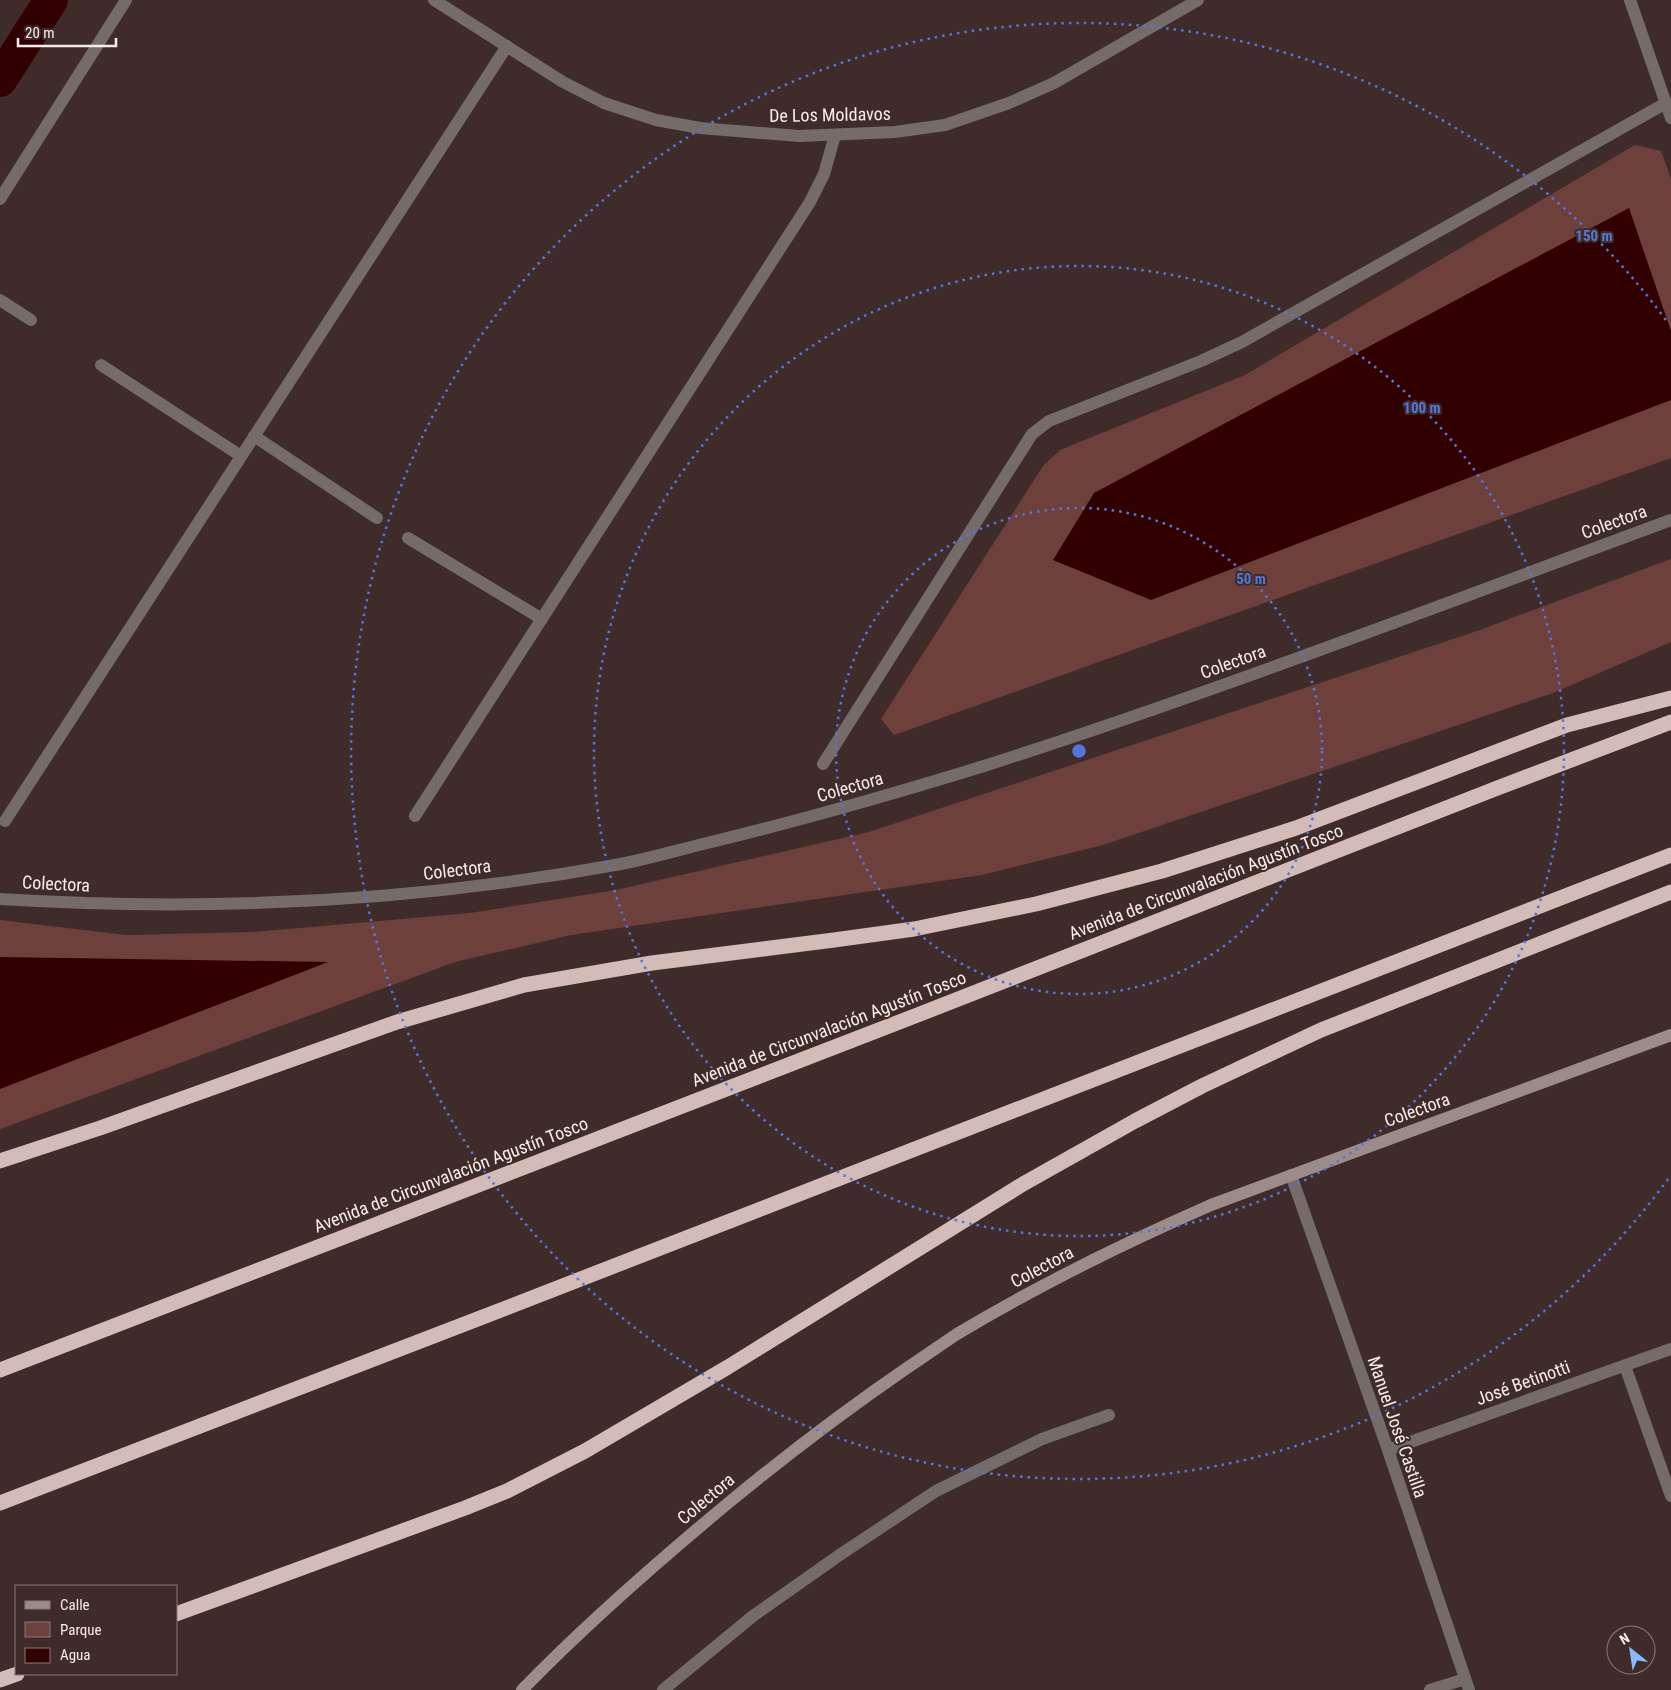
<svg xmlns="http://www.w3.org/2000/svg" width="1671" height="1690" font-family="'Roboto Condensed',sans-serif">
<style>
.green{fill:#6e403b}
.water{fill:#310001}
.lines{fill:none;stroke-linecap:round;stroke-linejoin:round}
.canal{stroke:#310001;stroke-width:34}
.minor{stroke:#756c6a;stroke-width:12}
.tertiary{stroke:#756c6a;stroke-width:12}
.secondary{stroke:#9b8c8a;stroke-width:12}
.motorway{stroke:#d3bbb8;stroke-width:15}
.ring{fill:none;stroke:#5476dc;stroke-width:2.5;stroke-dasharray:2.5 5}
.labels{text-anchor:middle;stroke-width:4;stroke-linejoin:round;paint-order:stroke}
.street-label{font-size:18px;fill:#f9ecea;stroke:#3f2c2a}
.centre{fill:#5476dc;stroke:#3f2c2a;stroke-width:2.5}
.ring-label{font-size:15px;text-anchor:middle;font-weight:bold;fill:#5476dc;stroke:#3f2c2a;stroke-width:4;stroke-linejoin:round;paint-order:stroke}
</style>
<rect width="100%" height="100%" fill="#3f2c2a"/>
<g class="green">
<path d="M1635,145L1661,151L1671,179V458L894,735L881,719L1043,466L1060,450L1245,375Z"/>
<path d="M1671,559V642L1553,693L1103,845L982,875L571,935L455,962L0,1129V920L126,935L254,932L470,913L616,890L869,832L1477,631Z"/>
</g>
<g class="water">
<path d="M1629,208L1671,331V400L1151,600L1053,560L1094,493Z"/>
<path d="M0,957L328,962L0,1089Z"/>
</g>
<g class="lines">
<path class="canal" d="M0,80L51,0"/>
<g class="minor">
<path d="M434,0L563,82L604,103L656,120L700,128L799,136L895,132L945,125L1009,103L1054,83L1198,0"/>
<path d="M1630,0L1671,118"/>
<path d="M0,199L126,0"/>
<path d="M0,300L31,320"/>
<path d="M101,365L241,456"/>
<path d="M254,436L377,518"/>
<path d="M408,538L542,619"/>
<path d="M823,764L1032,434L1049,421L1201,361L1242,342L1666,103"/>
<path d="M415,816L810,202L824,174L835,135"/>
<path d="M5,821L507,46"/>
<path d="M1291,1175L1388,1450L1469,1690"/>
<path d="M1625,1366L1671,1496"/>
<path d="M1388,1450L1671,1349"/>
<path d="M663,1690L753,1616L841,1554L936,1491L1042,1439L1109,1415"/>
<path d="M1430,1690L1465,1679"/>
</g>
<path class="tertiary" d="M0,899C206,912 412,902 615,865C643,860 671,852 699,845C795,822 890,795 984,766C1215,692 1443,604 1671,520"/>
<path class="secondary" d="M522,1690C586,1624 656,1563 727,1504C784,1457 843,1412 904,1370C922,1358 939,1346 957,1334C1039,1285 1124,1243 1211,1205L1671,1035"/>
<g class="motorway">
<path d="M0,1161L100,1128L397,1022L524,985L652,963L834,940L914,929L1036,904L1162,871L1296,828L1567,725L1671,698"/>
<path d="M0,1370L920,1014L1500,787L1671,722"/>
<path d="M0,1503L488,1315L1671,855"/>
<path d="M176,1614L465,1508L507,1491L585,1451L728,1367L1023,1184L1135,1121L1202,1086L1321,1030L1671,892"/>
<path d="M0,1680L17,1674"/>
</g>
</g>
<g class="ring">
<circle cx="1079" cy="751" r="243"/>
<circle cx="1079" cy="751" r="485"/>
<path d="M1668 1179A728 728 0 1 1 1668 323"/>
</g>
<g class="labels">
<g class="street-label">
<text transform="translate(830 115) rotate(-1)" y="6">De Los Moldavos</text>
<text transform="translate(1614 522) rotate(-20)" y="6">Colectora</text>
<text transform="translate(1233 662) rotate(-20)" y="6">Colectora</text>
<text transform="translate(850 787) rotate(-16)" y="6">Colectora</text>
<text transform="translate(457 870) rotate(-7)" y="6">Colectora</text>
<text transform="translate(1206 882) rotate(-21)" y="6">Avenida de Circunvalación Agustín Tosco</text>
<text transform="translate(56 884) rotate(3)" y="6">Colectora</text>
<text transform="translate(829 1029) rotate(-21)" y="6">Avenida de Circunvalación Agustín Tosco</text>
<text transform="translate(1417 1110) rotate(-20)" y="6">Colectora</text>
<text transform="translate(451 1175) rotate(-21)" y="6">Avenida de Circunvalación Agustín Tosco</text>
<text transform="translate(1042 1267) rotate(-28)" y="6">Colectora</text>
<text transform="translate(1523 1383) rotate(-20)" y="6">José Betinotti</text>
<text transform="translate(1397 1427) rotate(71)" y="6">Manuel José Castilla</text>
<text transform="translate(706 1499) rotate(-40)" y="6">Colectora</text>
</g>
</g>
<circle cx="1079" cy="751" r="8" class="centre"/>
<g class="ring-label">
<text x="1594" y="241">150 m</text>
<text x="1422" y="413">100 m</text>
<text x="1251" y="584">50 m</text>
</g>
<rect x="15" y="1585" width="162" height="90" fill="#3f2c2a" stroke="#897977"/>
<rect x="25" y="1601" width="25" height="8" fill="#9b8c8a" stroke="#897977"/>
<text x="60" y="1610" font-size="15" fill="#f9ecea">Calle</text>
<rect x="25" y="1622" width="25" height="15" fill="#6e403b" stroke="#897977"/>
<text x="60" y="1635" font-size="15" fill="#f9ecea">Parque</text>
<rect x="25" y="1648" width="25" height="15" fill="#310001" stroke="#897977"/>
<text x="60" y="1660" font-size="15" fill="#f9ecea">Agua</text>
<g transform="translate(1631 1650) rotate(330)"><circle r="24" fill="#3f2c2a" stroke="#897977"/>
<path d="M0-4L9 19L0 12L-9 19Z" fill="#88bafc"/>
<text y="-8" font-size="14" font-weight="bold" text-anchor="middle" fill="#f9ecea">N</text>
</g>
<path d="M18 38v8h98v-8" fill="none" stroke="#f9ecea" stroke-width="2.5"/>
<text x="25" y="38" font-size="15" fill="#f9ecea" stroke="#3f2c2a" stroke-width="4" paint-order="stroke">20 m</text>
</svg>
